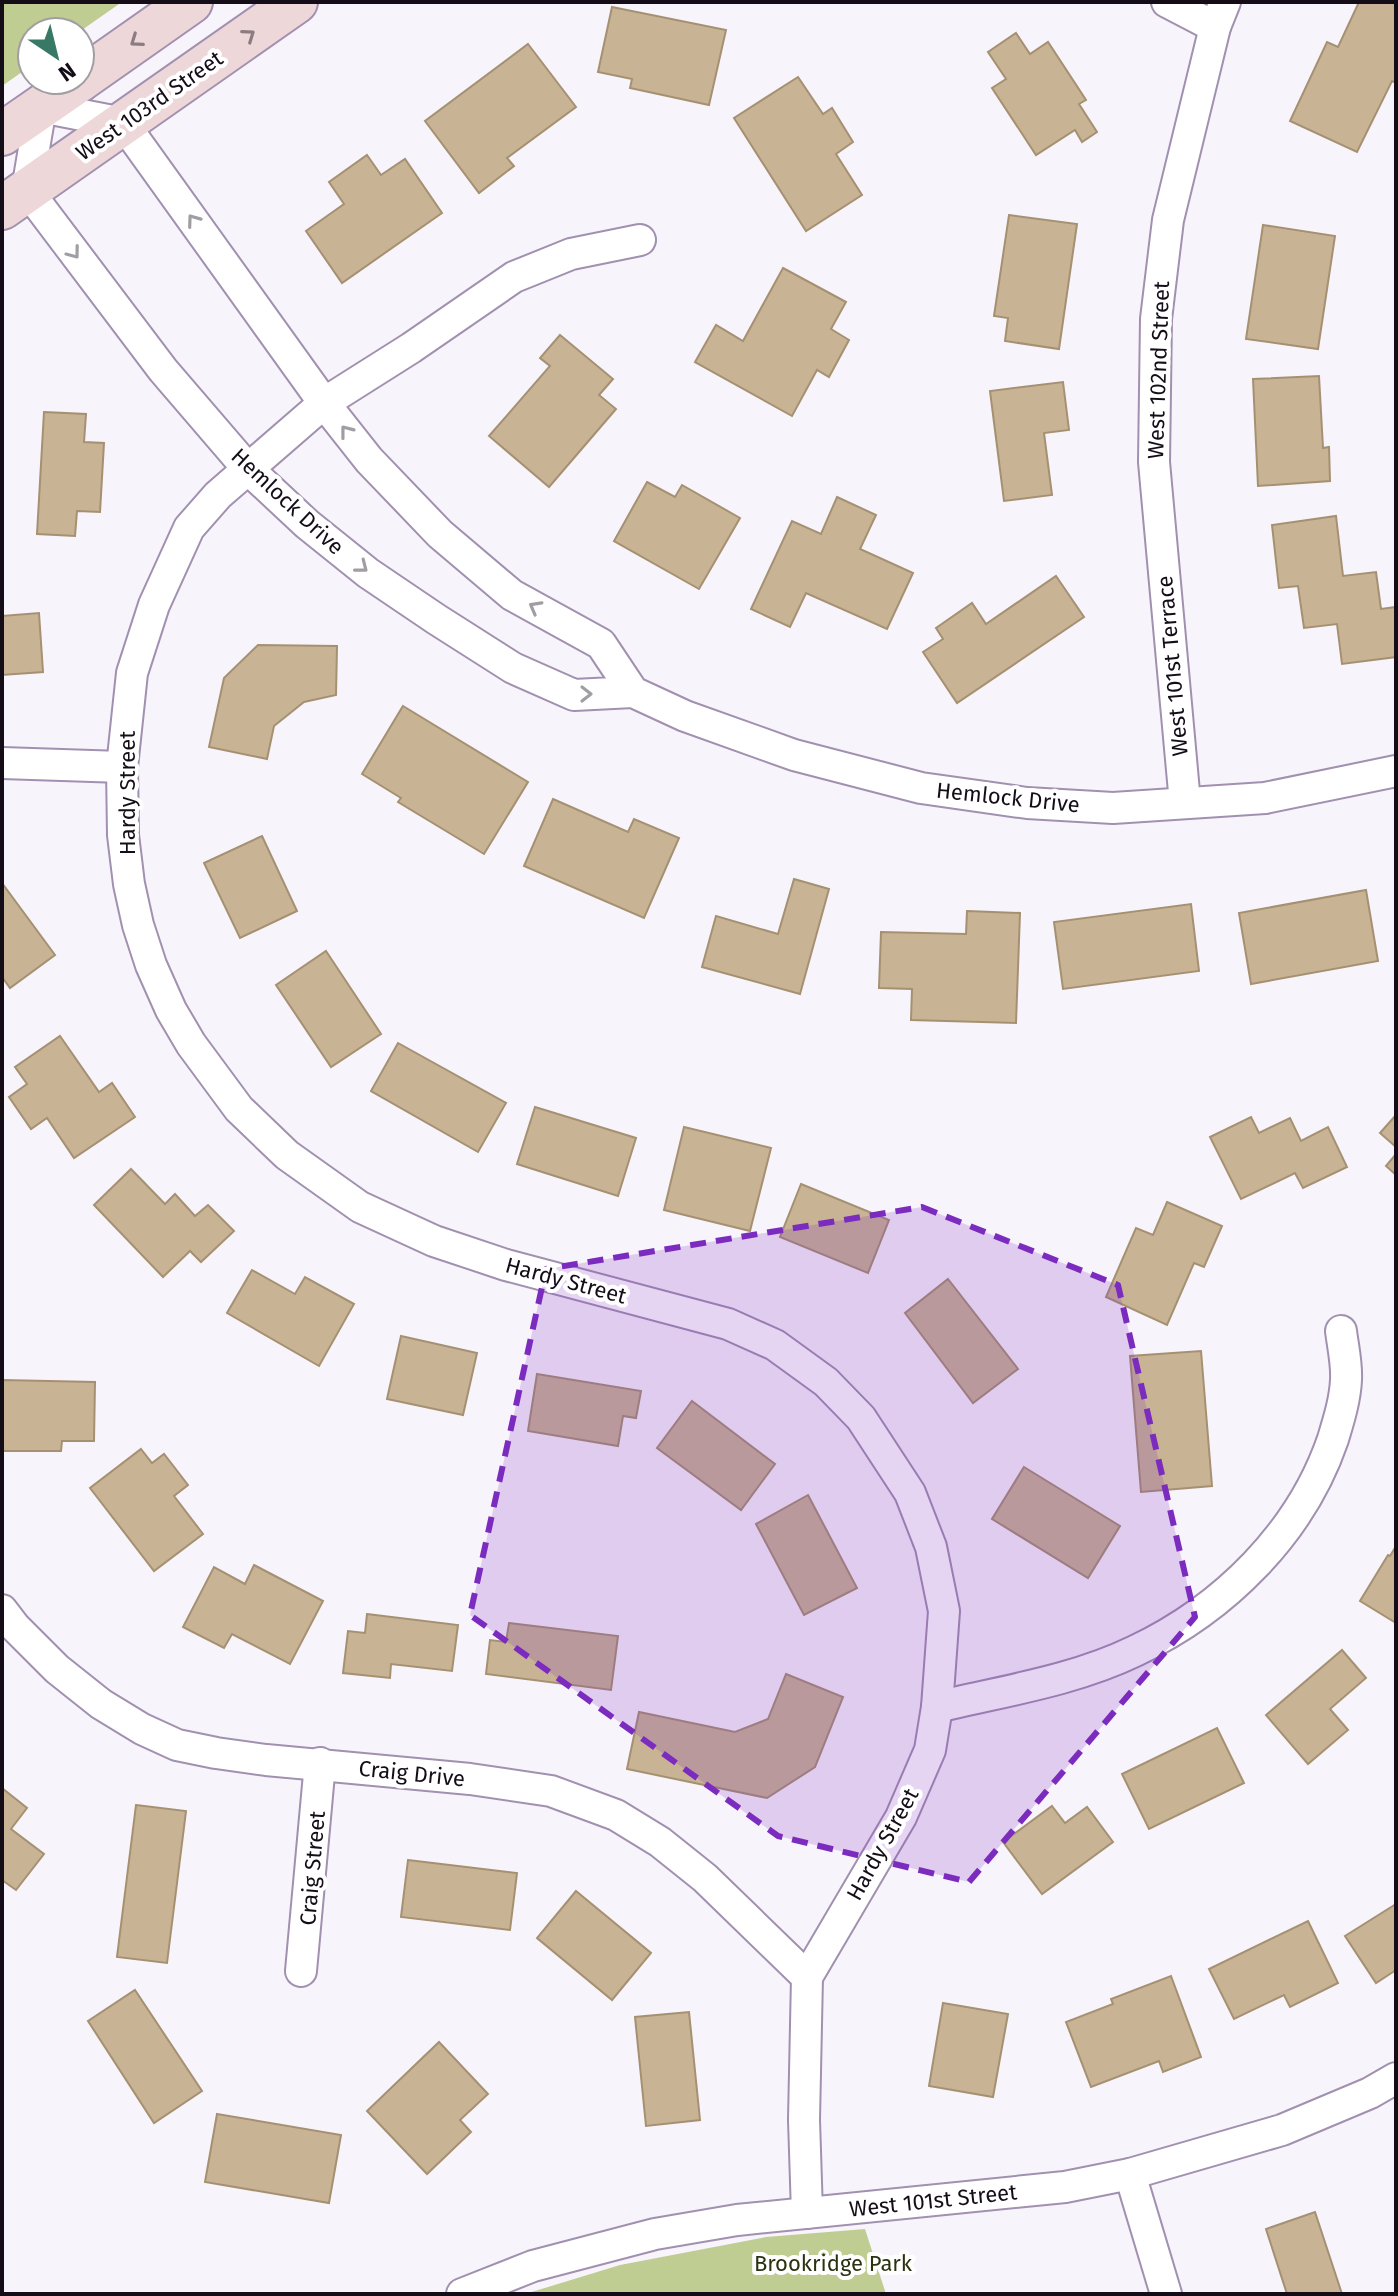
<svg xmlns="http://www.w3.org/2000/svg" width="1398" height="2296" font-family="'Fira Sans',sans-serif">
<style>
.green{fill:#c0cd92}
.building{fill:#c8b494;stroke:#a59172;stroke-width:2}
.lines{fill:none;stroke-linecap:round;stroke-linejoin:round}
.street-casing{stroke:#a190af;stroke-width:34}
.secondary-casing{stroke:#a190af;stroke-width:46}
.street{stroke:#fff;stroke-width:30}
.secondary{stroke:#edd7d8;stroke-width:42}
.oneway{stroke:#8b7c82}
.oneway2{stroke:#a19ea3}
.marked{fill:#7b2cbf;fill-opacity:0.2;stroke:#7b2cbf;stroke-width:6;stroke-dasharray:16 10;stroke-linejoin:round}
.labels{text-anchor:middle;stroke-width:8;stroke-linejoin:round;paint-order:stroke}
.street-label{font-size:22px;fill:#140d18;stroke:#fff}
.park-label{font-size:22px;fill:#2b3210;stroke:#fff}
</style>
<rect width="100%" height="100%" fill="#f8f4fb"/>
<g class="green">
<path d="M2,2H122L79,32H32V65L2,86Z"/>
<path d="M865,2229L886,2294H525L620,2265L766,2237Z"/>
</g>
<g class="building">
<path d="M1359,2H1396V83L1392,81L1357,152L1290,121L1327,42L1338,47Z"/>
<path d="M612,7L726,30L709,105L630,88L632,79L598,72Z"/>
<path d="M1016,33L1030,54L1048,42L1086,100L1079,104L1097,132L1082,142L1075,130L1036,155L992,88L1006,79L988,52Z"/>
<path d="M528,44L576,107L507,158L514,166L479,193L425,121Z"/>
<path d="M798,77L823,114L832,108L853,142L836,154L862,195L806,231L734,118Z"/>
<path d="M367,155L381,175L405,159L442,213L342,283L306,231L344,204L329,182Z"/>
<path d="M1009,215L1077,224L1059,349L1005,341L1008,318L994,316Z"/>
<path d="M1263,225L1335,236L1318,349L1246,339Z"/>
<path d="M783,268L846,302L831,329L849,340L829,377L817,370L792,416L695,362L716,325L743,341Z"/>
<path d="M560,335L613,379L599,395L616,409L549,487L489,436L550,366L540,358Z"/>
<path d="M1319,376L1323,448L1329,447L1330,481L1258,486L1253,379Z"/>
<path d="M1063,382L1069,430L1044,433L1052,495L1004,501L990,391Z"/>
<path d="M44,412L86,414L84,442L104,443L100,512L77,511L75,536L37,534Z"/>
<path d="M647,482L675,497L682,485L740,518L699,589L614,541Z"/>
<path d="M837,497L876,515L860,549L913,573L887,629L806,593L790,627L751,609L792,521L821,534Z"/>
<path d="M1336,516L1343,576L1376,572L1381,609L1396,607V657L1342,664L1337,624L1304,628L1298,586L1279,588L1272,525Z"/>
<path d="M1056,576L1084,617L957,703L923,652L943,639L936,628L972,603L986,624Z"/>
<path d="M2,611V616L39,613L43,672L2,675Z"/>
<path d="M258,645L337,646L336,695L304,702L274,726L267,759L209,747L224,678Z"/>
<path d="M403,706L528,782L484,854L398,802L401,798L362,774Z"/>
<path d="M553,799L628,832L634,819L679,838L644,918L524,866Z"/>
<path d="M262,836L297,911L240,938L204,863Z"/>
<path d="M794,879L829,889L800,994L702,967L716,916L778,934Z"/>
<path d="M2,883L55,955L10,988L2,977Z"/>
<path d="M1366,890L1378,961L1251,984L1239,913Z"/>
<path d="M1191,904L1199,971L1063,989L1054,922Z"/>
<path d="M967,911L1020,913L1016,1023L911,1020L912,989L879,988L881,932L966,934Z"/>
<path d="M326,951L381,1034L331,1067L276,985Z"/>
<path d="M60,1036L99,1092L112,1083L135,1117L74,1158L47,1118L31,1129L9,1097L27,1084L15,1067Z"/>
<path d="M398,1043L506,1103L478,1152L371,1091Z"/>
<path d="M535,1107L636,1138L618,1196L517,1164Z"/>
<path d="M1396,1115V1147L1380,1133Z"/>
<path d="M1251,1117L1259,1133L1290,1118L1301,1141L1328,1127L1347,1167L1303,1188L1295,1173L1241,1199L1210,1137Z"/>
<path d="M684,1127L771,1148L750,1231L664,1210Z"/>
<path d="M1396,1154V1175L1386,1166Z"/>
<path d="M131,1169L165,1204L175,1194L195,1216L208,1205L234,1231L201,1262L190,1251L163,1277L94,1205Z"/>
<path d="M801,1184L889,1220L868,1273L780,1237Z"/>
<path d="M1167,1202L1222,1226L1204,1267L1194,1263L1167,1325L1106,1297L1136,1228L1153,1235Z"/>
<path d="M252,1270L295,1294L305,1277L354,1304L319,1366L227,1313Z"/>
<path d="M948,1279L1018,1369L973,1403L905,1313Z"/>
<path d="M401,1336L477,1353L463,1415L387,1399Z"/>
<path d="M1201,1351L1212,1486L1141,1492L1130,1356Z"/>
<path d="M537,1374L641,1391L636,1418L623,1416L618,1446L528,1431Z"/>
<path d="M2,1380L95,1382L94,1441H62L61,1451H2Z"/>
<path d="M692,1401L775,1464L741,1510L657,1448Z"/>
<path d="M141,1449L152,1463L164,1454L188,1485L174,1496L203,1534L154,1571L90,1488Z"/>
<path d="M1024,1467L1120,1526L1088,1578L992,1519Z"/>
<path d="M808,1495L857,1588L804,1615L756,1524Z"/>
<path d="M1396,1546V1623L1360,1601L1388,1555L1390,1556Z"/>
<path d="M254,1565L323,1601L290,1664L232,1634L224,1648L183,1627L214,1567L245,1584Z"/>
<path d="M367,1614L458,1625L452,1671L391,1664L390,1678L343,1673L348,1631L365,1633Z"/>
<path d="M509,1623L618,1636L611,1690L486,1674L490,1640L506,1642Z"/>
<path d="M1342,1650L1366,1678L1330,1709L1348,1730L1308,1764L1266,1715Z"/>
<path d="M786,1674L843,1697L815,1767L767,1798L627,1769L639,1712L735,1732L768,1719Z"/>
<path d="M1217,1728L1244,1783L1149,1829L1122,1774Z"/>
<path d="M2,1788L27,1808L11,1829L44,1854L16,1890L2,1880Z"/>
<path d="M136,1805L186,1811L167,1963L117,1957Z"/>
<path d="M1052,1806L1065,1823L1087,1807L1113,1842L1042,1894L1003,1842Z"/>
<path d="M408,1860L517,1873L510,1930L401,1917Z"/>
<path d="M576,1891L651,1953L612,2000L537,1938Z"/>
<path d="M1396,1904V1970L1376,1983L1345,1936Z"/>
<path d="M1308,1921L1338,1983L1290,2007L1284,1995L1234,2019L1209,1969Z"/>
<path d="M1171,1976L1201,2057L1163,2072L1159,2061L1091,2087L1066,2022L1113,2004L1111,1999Z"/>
<path d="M135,1990L202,2091L154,2123L88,2021Z"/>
<path d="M943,2003L1008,2014L993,2097L929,2086Z"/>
<path d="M689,2012L700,2120L646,2126L635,2017Z"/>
<path d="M439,2042L488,2094L460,2120L471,2132L427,2174L367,2111Z"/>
<path d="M217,2114L341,2135L329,2203L205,2182Z"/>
<path d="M1315,2212L1342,2294H1287L1266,2229Z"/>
</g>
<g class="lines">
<g class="street-casing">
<g id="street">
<path d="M1167,2L1215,27"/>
<path d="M640,240L571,254L514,277L411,348L324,403L218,495L189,528L154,605L132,673L122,767L123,835L129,884L138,925L151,965L171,1010L191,1044L239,1109L287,1155L360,1207L434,1241L506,1265L728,1324L775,1345L826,1382L861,1418L910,1493L931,1547L944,1611L937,1707L930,1750L901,1817L807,1977L804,2120L807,2213"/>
<path d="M633,692L601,644L512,595L440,534L369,460L324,403L123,123L41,107L27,190L163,370L248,469L307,524L368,573L436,619L513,668L574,695L633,692L685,716L794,755L921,788L1027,803L1113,808L1265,798L1396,771"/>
<path d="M2,763L122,767"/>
<path d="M1185,803L1154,462L1156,319L1168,220L1215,27L1225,2"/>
<path d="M2,1610L15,1627L57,1669L101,1704L142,1729L177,1745L216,1753L266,1760L470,1779L551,1791L616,1815L660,1842L705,1878L807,1977"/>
<path d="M937,1707C1003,1691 1073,1681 1135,1651C1224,1609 1301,1533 1333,1439C1339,1419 1345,1400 1346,1380C1347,1364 1343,1347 1341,1331"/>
<path d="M301,1971L320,1763"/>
<path d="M1130,2174L1166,2294"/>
<path d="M462,2294L533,2266L655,2234L737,2220L1065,2187L1130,2174L1282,2130L1370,2093L1396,2078"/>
</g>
</g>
<g class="secondary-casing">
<g id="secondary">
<path d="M80,80L191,2"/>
<path d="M2,134L80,80"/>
<path d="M2,208L296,2"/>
</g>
</g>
<use href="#street" class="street"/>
<use href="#secondary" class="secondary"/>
</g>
<defs><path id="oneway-chevron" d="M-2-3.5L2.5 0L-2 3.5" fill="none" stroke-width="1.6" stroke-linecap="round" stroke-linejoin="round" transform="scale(2)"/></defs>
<g class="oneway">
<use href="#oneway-chevron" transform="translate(249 35) rotate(-35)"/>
<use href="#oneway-chevron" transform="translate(136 41) rotate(145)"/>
</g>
<g class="oneway2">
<use href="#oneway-chevron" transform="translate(193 220) rotate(-126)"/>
<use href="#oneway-chevron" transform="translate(74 253) rotate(53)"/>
<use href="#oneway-chevron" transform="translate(346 431) rotate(-128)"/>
<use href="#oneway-chevron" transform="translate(362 567) rotate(38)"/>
<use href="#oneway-chevron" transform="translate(535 607) rotate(-151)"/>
<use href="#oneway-chevron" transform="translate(586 694)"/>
</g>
<path class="marked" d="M922,1207L1118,1285L1195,1617L969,1882L778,1836L470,1615L546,1269Z"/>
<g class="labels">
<g class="street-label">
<text transform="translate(149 105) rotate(-35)" y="8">West 103rd Street</text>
<text transform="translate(1158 370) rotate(-88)" y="8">West 102nd Street</text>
<text transform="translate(288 501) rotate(43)" y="8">Hemlock Drive</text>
<text transform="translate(1172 666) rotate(-95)" y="8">West 101st Terrace</text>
<text transform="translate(127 793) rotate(-90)" y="8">Hardy Street</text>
<text transform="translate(1008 797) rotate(6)" y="8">Hemlock Drive</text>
<text transform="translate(566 1280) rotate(15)" y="8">Hardy Street</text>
<text transform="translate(412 1773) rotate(6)" y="8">Craig Drive</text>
<text transform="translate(882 1844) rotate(-61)" y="8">Hardy Street</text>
<text transform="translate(312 1868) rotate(-85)" y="8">Craig Street</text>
<text transform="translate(933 2200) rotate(-6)" y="8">West 101st Street</text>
</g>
<g class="park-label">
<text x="833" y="2271">Brookridge Park</text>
</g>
</g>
<rect width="1398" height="2296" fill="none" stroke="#140d18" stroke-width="8"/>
<g transform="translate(56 56) rotate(145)"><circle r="38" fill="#ffffff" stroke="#a19ea3" stroke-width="2"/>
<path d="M0-6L14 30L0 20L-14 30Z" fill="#387866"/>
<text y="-12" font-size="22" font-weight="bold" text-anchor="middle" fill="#140d18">N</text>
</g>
</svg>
